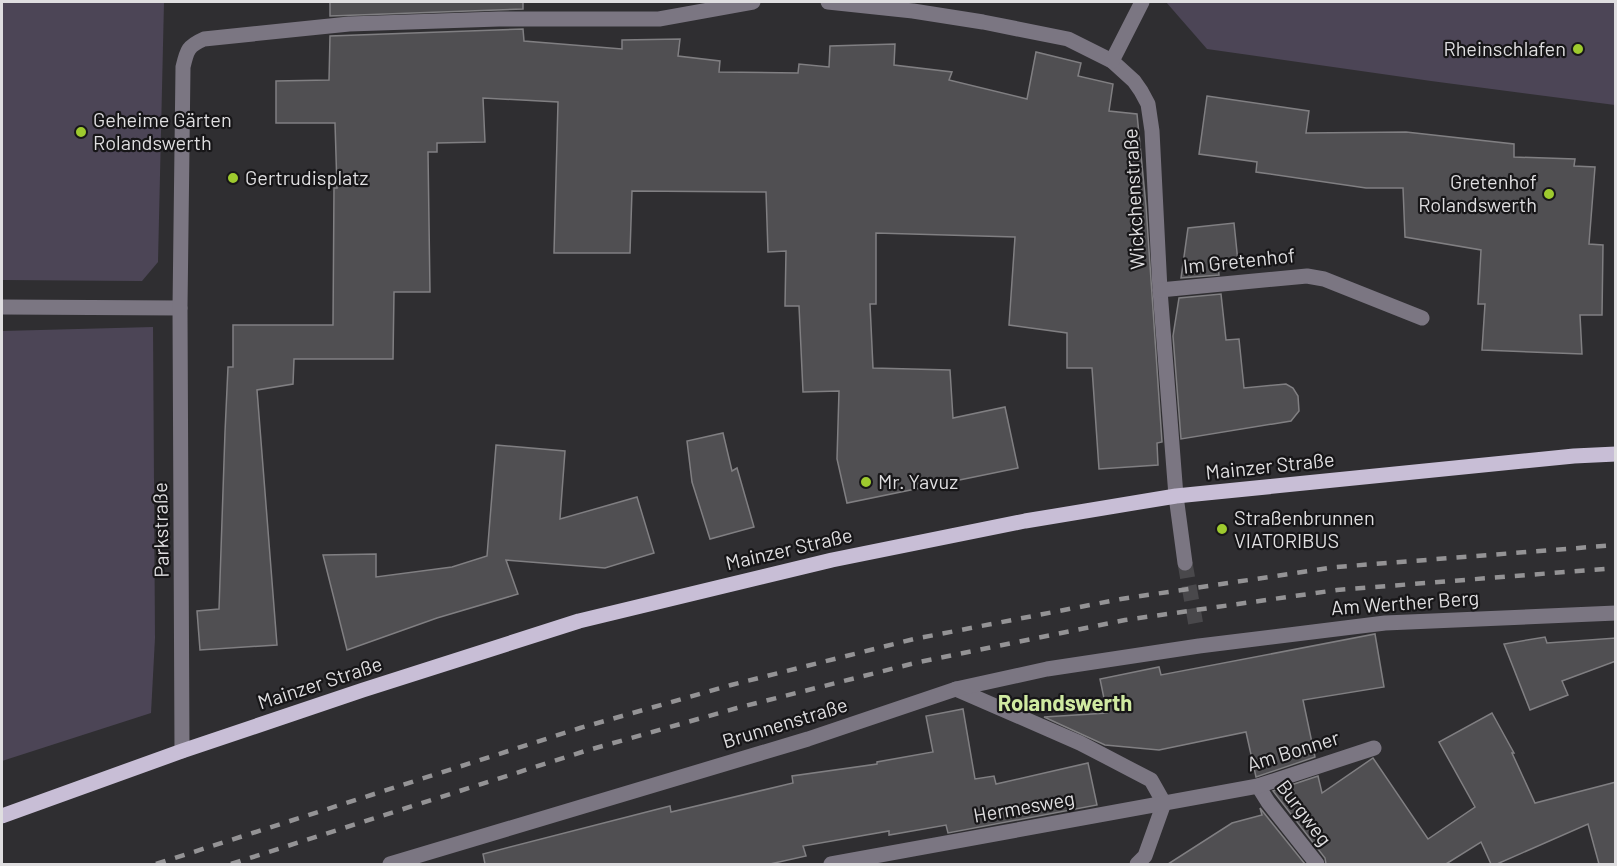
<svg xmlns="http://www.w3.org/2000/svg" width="1617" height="866" font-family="Barlow,sans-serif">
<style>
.green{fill:#4c4556}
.building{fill:#504f52;stroke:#807f82;stroke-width:1.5}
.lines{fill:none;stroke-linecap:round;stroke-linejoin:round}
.minor-tunnel{stroke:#49484b;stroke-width:15;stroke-dasharray:15 8;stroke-linecap:butt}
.minor{stroke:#7b7682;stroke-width:15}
.major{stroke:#c8bed6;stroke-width:15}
.rail{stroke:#949395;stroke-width:4.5;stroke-dasharray:10 10;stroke-linecap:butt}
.poi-dot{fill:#9eca2e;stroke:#171618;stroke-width:2}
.labels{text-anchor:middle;stroke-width:4.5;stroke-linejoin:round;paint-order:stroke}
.poi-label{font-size:20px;fill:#dfdee0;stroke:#171618;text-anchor:start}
.street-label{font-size:20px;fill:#dfdee0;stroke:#171618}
.quarter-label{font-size:22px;font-weight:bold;fill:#d0eaa1;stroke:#171618}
</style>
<rect width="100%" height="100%" fill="#2f2e31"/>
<g class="green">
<path d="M2,2H164L158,262L142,281L2,280Z"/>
<path d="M1166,2H1615V105L1431,81L1207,49Z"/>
<path d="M153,327L155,638L151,713L2,761V331Z"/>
</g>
<g class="building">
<path d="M330,2H523V9L330,16Z"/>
<path d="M523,29L524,41L622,49V40L680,39L678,56L720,61L719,72L798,73L799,64L829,67L830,46L895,44L894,65L952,72L949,80L1027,99L1036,52L1081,63L1078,76L1113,84L1109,111L1137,114L1146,206L1162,442L1157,443L1158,465L1099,469L1092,368H1067V333L1009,325L1015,237L876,233V304H870L873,368L950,370L953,418L1005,407L1018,468L847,503L837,459L839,391L803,392L799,306H785L786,251L768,252L766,192L632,191L630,253H554L558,102L483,98L485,142L437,143V152H428L430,292H394L393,359H294L293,384L257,390L277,645L200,650L197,611L219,609L225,432L228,367H233V325H333L334,188H337L335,123H276V81L329,80L330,36Z"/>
<path d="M1207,96L1309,111L1306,133L1406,132L1514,144V157L1575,159L1574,166L1595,167L1589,244L1603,245L1602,315H1580L1582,354L1482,350L1485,304H1478L1481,250L1405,237L1403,188H1366L1256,172L1257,162L1199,154Z"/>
<path d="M1234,223L1238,262L1218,264L1219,275L1181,278L1188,228Z"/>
<path d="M1221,294L1226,340L1239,339L1244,388L1286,384L1293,388L1298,396L1299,411L1291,421L1181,439L1173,336L1179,298Z"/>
<path d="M723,433L732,471L737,468L754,527L710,539L692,482L687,441Z"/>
<path d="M496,445L565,451L560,519L637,497L654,553L605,568L506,560L518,594L437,618L347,650L323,555L376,554V577L452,567L487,556Z"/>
<path d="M1375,634L1384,687L1303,700L1315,757L1256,777L1246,732L1159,750L1105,745L1044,717L1107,713L1100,679L1159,667L1161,675Z"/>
<path d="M1545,637L1547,643L1616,638V661L1562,681L1568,695L1530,710L1504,644Z"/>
<path d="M963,709L975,779L994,776L996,784L1088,763L1097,805L948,833L946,825L889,835V831L803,846L806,856L770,864H485L483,854L670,806L671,812L793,783L792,776L877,764V762L933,752L926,716Z"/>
<path d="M1492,713L1514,753H1512L1535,803L1616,782V864H1599L1588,824L1497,864H1491L1481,842L1446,864H1326L1325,858L1273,791L1318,776L1322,793L1373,758L1428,839L1475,807L1439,742Z"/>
<path d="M1260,808L1305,864H1168L1232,823L1262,815Z"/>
</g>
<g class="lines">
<path class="minor-tunnel" d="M1185,563L1197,631"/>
<g class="minor">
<path d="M828,2L913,11L983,22L1068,39L1112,61L1134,81L1141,91L1148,104L1152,131L1160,290L1176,496L1185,563"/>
<path d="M1112,61L1142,2"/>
<path d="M1160,290L1307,276L1324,279L1422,318"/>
<path d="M2,307L180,308"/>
<path d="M956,689L1080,743L1151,780L1164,803L1145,856L1137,864"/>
<path d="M182,751L180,308L183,67C187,50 188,46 204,39L349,24L499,19H659L753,2"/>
<path d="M1258,786L1268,802L1317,864"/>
<path d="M390,864L808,739L956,689L1047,669L1199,646L1385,623L1616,613"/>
<path d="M831,864L1258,786L1374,748"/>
</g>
<path class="major" d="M2,816L182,751L363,690L579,621L832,560L1025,521L1176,496L1574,456L1616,454"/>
<g class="rail">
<path d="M156,864L580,728L731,685L914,639L1121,599L1336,567L1616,545"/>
<path d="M231,864L585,751L737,708L919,662L1125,620L1337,590L1616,568"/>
</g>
</g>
<g class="poi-dot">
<circle cx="1578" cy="49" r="6"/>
<circle cx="81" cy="132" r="6"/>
<circle cx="233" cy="178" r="6"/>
<circle cx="1549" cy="194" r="6"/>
<circle cx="866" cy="482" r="6"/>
<circle cx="1222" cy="529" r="6"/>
</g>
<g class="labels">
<g class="poi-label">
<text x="1566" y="56" text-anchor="end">Rheinschlafen</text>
<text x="93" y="127">Geheime Gärten<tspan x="93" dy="23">Rolandswerth</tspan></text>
<text x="245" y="185">Gertrudisplatz</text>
<text x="1537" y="189" text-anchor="end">Gretenhof<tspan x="1537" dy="23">Rolandswerth</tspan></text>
<text x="878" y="489">Mr. Yavuz</text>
<text x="1234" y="525">Straßenbrunnen<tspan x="1234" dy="23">VIATORIBUS</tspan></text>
</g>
<g class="street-label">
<text transform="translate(1134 199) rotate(-93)" y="7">Wickchenstraße</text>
<text transform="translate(1239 261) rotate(-6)" y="7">Im Gretenhof</text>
<text transform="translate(1270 466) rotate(-6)" y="7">Mainzer Straße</text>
<text transform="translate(161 530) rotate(-91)" y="7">Parkstraße</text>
<text transform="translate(789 549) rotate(-13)" y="7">Mainzer Straße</text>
<text transform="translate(1405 603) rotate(-4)" y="7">Am Werther Berg</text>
<text transform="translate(320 683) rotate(-18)" y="7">Mainzer Straße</text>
<text transform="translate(785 723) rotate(-17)" y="7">Brunnenstraße</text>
<text transform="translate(1293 751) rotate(-17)" y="7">Am Bonner</text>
<text transform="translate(1024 807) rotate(-10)" y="7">Hermesweg</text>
<text transform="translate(1304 813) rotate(53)" y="7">Burgweg</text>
</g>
<g class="quarter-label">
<text x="1065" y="711">Rolandswerth</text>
</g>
</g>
<rect width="1617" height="866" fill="none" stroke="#dfdee0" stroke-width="6"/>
</svg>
